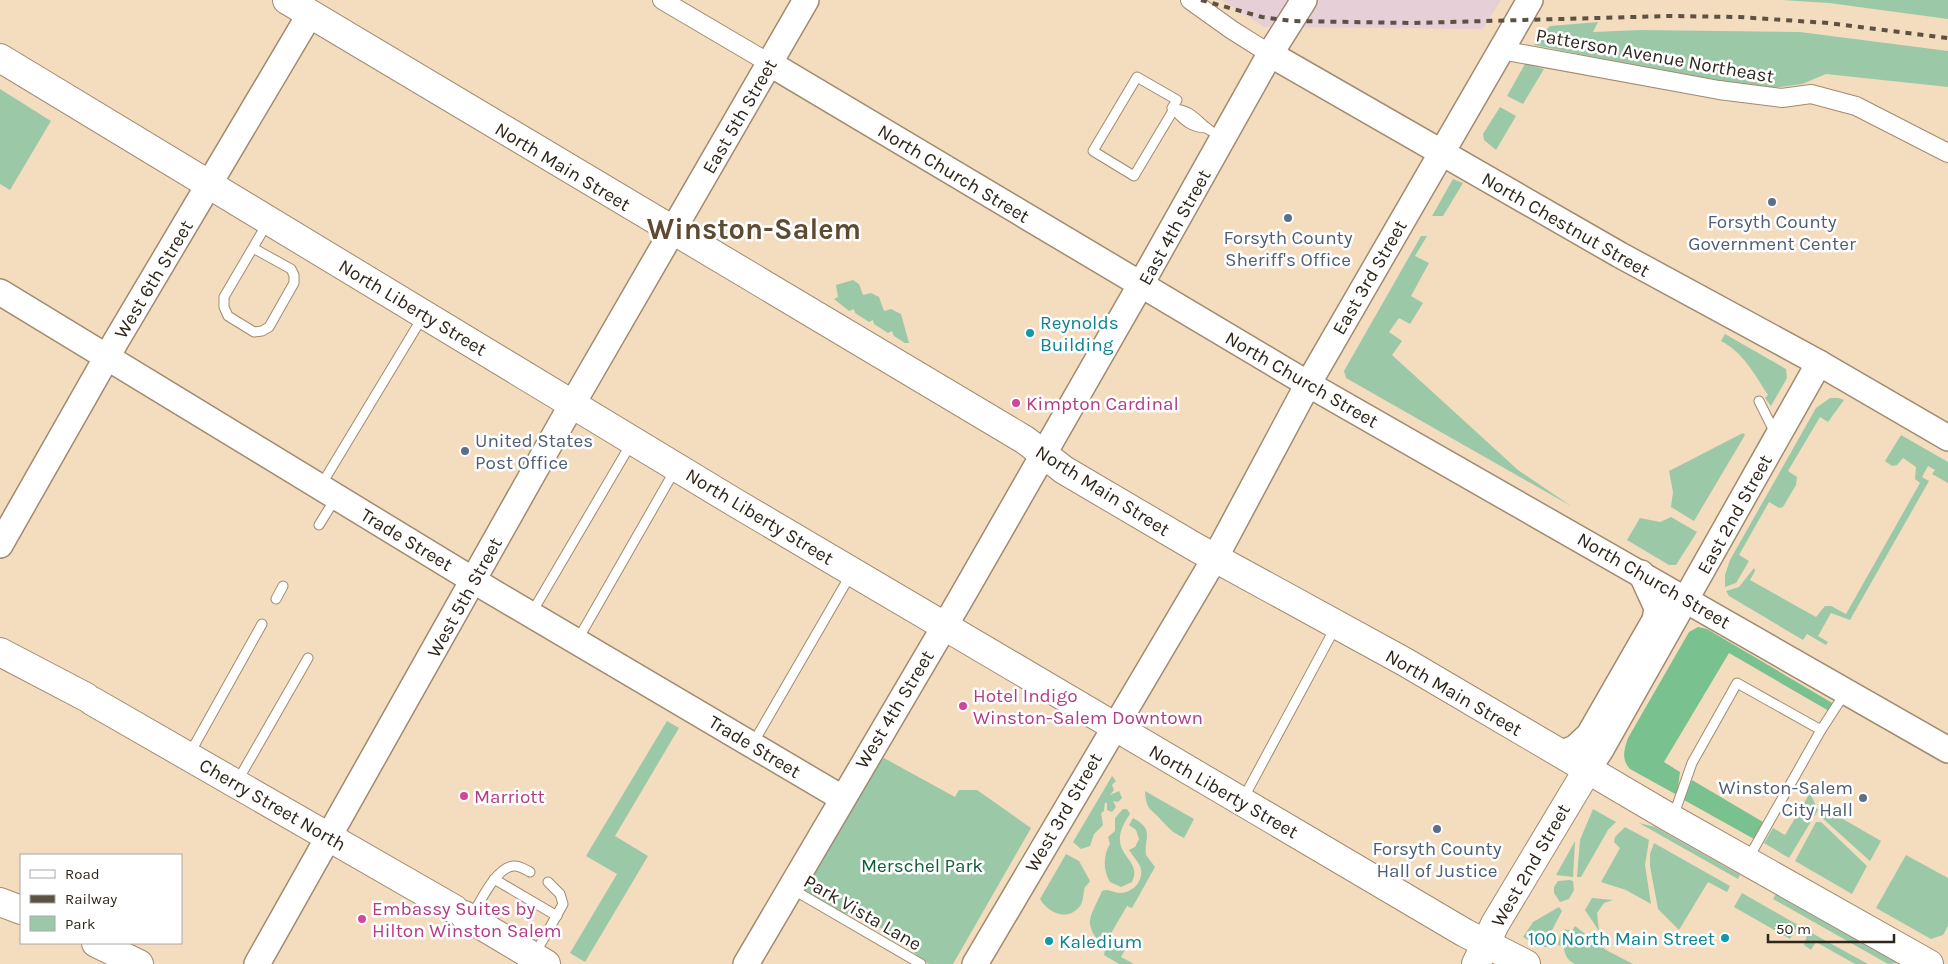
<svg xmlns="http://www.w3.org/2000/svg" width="1948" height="964" font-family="Karla,sans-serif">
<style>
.commercial{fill:#e7cfd8}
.green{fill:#9bc9a8}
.forest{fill:#7ac190}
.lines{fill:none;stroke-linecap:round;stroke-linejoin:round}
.lane-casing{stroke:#a18b70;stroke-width:11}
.street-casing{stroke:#a18b70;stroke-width:20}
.secondary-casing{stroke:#a18b70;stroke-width:28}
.primary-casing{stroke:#a18b70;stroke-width:30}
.lane{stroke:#fff;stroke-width:9}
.street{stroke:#fff;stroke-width:18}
.secondary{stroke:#fff;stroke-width:25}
.primary{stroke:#fff;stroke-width:28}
.rail{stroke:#5d5142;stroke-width:4;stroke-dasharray:6 6;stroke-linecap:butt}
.service-dot{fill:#5c6f8a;stroke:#fff;stroke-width:2}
.culture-dot{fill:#0f9aa8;stroke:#fff;stroke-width:2}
.hotel-dot{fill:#d1479c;stroke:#fff;stroke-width:2}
.labels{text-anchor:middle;stroke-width:5;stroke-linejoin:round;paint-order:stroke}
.street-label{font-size:19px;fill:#2e261b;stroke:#fff}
.service-label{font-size:19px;fill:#4e5e75;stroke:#fff}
.culture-label{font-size:19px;fill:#0d838f;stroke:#fff;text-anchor:start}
.hotel-label{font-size:19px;fill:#b23c85;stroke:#fff;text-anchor:start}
.park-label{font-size:19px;fill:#0d6033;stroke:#fff}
.town-label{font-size:29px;font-weight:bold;fill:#5d4a31;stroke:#fff}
</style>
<rect width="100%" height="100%" fill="#f4dcbf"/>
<path class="commercial" d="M1222,0H1501L1483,29L1264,27Z"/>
<g class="green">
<path d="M1782,0H1948V19L1829,3Z"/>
<path d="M1598,22L1593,32L1640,30L1800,32L1948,51V87L1826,74L1802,84L1773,88L1721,83L1534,45L1543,32L1550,26Z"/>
<path d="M1525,64L1544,69L1523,104L1507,96Z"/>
<path d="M0,89L51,121L10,190L0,184Z"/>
<path d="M1500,107L1516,116L1496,150L1484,140L1483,134Z"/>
<path d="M1453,179L1463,183L1443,216H1432Z"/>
<path d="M1421,236H1427L1415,256L1429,263L1411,296L1423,303L1410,324L1399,318L1389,332L1402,341L1392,355L1518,470L1571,506L1346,378L1344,371Z"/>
<path d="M853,280L859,284L863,295L871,293L879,297L884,311L891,309L901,314L909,343H905L894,336L892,331L888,333L874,324L873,320L869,322L855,313L854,309L849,311L834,299L838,297L836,285Z"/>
<path d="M1725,334L1786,369L1787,378L1771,406L1765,398L1768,395C1755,375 1743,352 1721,341Z"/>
<path d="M1830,398H1838L1844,400L1828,422L1820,417L1788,471L1797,477L1796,485L1783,507L1779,508L1769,502L1739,555L1749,561L1736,583L1725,587V575L1730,560L1816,408Z"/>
<path d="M1743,433L1745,435L1694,521L1671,507L1673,492L1669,471Z"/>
<path d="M1901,435L1948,462V483L1932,474L1935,470L1928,466L1922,477L1929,481L1850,620L1831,613L1818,636L1828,642L1826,645L1807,634L1803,640L1729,596L1726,591L1739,587L1754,568L1755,571L1750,580L1816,617L1825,606H1831L1846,614L1920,483L1915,479L1916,467L1903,458L1897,465L1892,466L1885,461Z"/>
<path d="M1671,517L1697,532L1676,565H1669L1627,540L1640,518L1660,522Z"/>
<path d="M667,721L679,728L615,836L648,856L585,962L570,953L617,874L586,856Z"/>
<path d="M882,757L955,797L959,790H977L1031,828L953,964H929L917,956L903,938L891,934L859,916L842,913L804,891Z"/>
<path d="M1112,776L1116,781L1112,785L1114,790L1110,795L1119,791L1122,798L1118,802L1113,801L1116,807L1112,812L1107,810V804L1105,802L1104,811L1101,813L1103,825L1094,834L1090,846L1081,849L1073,842Z"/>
<path d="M1145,791L1194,819L1184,838C1171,831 1172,831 1162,821C1151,808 1146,811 1145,791Z"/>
<path d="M1810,793L1818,810L1789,858L1764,843L1773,828L1785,835Z"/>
<path d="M1824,808L1881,841L1870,861L1820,816Z"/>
<path d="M1123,809H1127L1130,814C1101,855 1145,857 1132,882L1121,887L1110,882C1103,871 1103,855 1110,844L1108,837L1115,831V818Z"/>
<path d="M1593,809L1616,822L1608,830L1581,877H1577L1580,840Z"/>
<path d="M1133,818C1155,830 1144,837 1146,855L1155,867L1132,908L1127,906L1110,935L1127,946L1121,957L1134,964H1119L1104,955L1105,950C1082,921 1089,921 1102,891C1108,888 1114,893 1120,893C1134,893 1145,879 1140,866C1137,860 1132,855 1129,850L1135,847L1139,839L1136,830L1129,825Z"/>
<path d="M1816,822H1821L1867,866L1852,894L1795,861Z"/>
<path d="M1639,823L1655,827L1740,875L1738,879Z"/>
<path d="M1625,827L1649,840L1645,865L1651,904L1626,890L1601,882L1620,848L1614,842L1615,837Z"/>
<path d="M1575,841L1573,877L1556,875Z"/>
<path d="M1654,843L1730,886L1727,892L1708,882L1679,930L1658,909L1650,866V854Z"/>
<path d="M1066,854L1079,861L1090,881C1089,883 1087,885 1085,887C1083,892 1084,900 1080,906C1068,922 1048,913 1040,899Z"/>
<path d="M1906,855L1948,878V926L1943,935L1931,939L1876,908Z"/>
<path d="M1570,880L1573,881L1574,890L1569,899L1560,902L1554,893V887L1558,881Z"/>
<path d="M1742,893L1798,925L1790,939L1734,907Z"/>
<path d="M1776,894L1899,963L1888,964L1773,899Z"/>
<path d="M1592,898L1613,900L1604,903L1597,913L1599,931L1585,910Z"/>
<path d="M1559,907L1562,911L1549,936L1547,947H1540L1523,937L1533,922Z"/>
<path d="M1575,926L1606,950L1633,964H1575C1567,960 1564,954 1564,946L1558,945L1560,935L1565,929L1572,931Z"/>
<path d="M1808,931L1868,964H1855L1816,942L1811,950L1804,945Z"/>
</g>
<g class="forest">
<path d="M1698,627L1707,629L1834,704L1829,711L1729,653L1664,762L1680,772L1677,795L1630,769C1621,759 1624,750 1628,738L1689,632Z"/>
<path d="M1692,780L1763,822L1754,839L1684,800Z"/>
</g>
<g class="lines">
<g class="lane-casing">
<g id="lane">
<path d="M1174,109L1134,176L1093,151L1137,77L1177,100L1172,108C1183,119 1190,128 1207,128"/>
<path d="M1174,109C1193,110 1197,122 1211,131"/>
<path d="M253,248L291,269L294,275V283L269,327L262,331L254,332L228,316L224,307V297L268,222"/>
<path d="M1759,401L1775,433"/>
<path d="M320,487L422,318"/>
<path d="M319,525L335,499"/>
<path d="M276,599L283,586"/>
<path d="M531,614L632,442"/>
<path d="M577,641L675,470"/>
<path d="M1821,730L1845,693"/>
<path d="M752,745L851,574"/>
<path d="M190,753L262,624"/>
<path d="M238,780L308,658"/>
<path d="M1243,799L1335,628"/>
<path d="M1673,817L1692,763L1737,683L1821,730L1748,859"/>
<path d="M494,879L557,916"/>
<path d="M792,889L921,964"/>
<path d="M472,916C480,902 497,865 515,866C520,866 526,870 530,872"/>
<path d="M535,954L563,904L560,894L548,882"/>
</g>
</g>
<g class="street-casing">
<g id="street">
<path d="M662,0L769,63"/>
<path d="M1190,0L1232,30L1270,54"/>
<path d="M1501,50L1719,90L1782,98L1811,94L1856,106L1948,153"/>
</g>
</g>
<g class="secondary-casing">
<g id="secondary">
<path d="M1270,54L1620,255L1819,363L1948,438"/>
<path d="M769,63L1308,384L1948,750"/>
<path d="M0,292L486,588L842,798"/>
<path d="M0,545L116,341L310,14"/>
<path d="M1562,753L1575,748L1589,735L1655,620L1657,608L1641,573"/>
<path d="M1588,769L1600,751L1819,363"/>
<path d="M257,964L562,422L806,0"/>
<path d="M746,964L960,600L1141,284L1270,54L1304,0"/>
<path d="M975,964L1215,558L1308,384L1530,0"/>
</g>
</g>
<g class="primary-casing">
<g id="primary">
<path d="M287,0L1025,440L1064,470L1195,547L1405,662L1672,819L1929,964"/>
<path d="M0,58L734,502L1465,933L1526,964"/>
<path d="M0,652L86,697"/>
<path d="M92,701L454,909"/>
<path d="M0,902L21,910"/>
<path d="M464,915L546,964"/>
<path d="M96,943L139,964"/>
<path d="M1476,964L1495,924L1588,769"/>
</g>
</g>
<use href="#lane" class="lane"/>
<use href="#street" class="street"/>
<use href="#secondary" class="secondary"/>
<use href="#primary" class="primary"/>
<path class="rail" d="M1201,0L1262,17L1292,21L1413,23L1670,16L1739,17L1828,23L1948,38"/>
</g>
<g class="service-dot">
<circle cx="1772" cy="202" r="5"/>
<circle cx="1288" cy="218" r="5"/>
<circle cx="465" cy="451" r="5"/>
<circle cx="1863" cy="798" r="5"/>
<circle cx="1437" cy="829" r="5"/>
</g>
<g class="culture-dot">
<circle cx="1030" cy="333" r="5"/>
<circle cx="1725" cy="938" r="5"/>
<circle cx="1049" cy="941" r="5"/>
</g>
<g class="hotel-dot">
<circle cx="1016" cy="403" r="5"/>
<circle cx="963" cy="706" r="5"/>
<circle cx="464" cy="796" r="5"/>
<circle cx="362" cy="919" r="5"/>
</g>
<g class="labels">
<g class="street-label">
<text transform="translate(1655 55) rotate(10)" y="7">Patterson Avenue Northeast</text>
<text transform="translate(739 116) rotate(-60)" y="7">East 5th Street</text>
<text transform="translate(563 166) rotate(31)" y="7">North Main Street</text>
<text transform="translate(954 173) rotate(31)" y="7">North Church Street</text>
<text transform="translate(1566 224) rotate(30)" y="7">North Chestnut Street</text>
<text transform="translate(1174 227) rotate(-61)" y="7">East 4th Street</text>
<text transform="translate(1369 277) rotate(-60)" y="7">East 3rd Street</text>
<text transform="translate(153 279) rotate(-59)" y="7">West 6th Street</text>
<text transform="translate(413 307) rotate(31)" y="7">North Liberty Street</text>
<text transform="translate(1302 379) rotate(30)" y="7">North Church Street</text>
<text transform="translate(1103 490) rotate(32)" y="7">North Main Street</text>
<text transform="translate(1734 514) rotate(-61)" y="7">East 2nd Street</text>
<text transform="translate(760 516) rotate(31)" y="7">North Liberty Street</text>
<text transform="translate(407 539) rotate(31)" y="7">Trade Street</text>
<text transform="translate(1654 580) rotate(30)" y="7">North Church Street</text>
<text transform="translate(464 597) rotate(-61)" y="7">West 5th Street</text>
<text transform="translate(1454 692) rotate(30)" y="7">North Main Street</text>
<text transform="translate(894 709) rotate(-59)" y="7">West 4th Street</text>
<text transform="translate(755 746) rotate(31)" y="7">Trade Street</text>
<text transform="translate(1224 791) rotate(30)" y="7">North Liberty Street</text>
<text transform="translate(273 804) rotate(30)" y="7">Cherry Street North</text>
<text transform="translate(1063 812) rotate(-60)" y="7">West 3rd Street</text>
<text transform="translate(1530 865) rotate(-60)" y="7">West 2nd Street</text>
<text transform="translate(863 912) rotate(30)" y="7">Park Vista Lane</text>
</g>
<g class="service-label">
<text x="1772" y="228">Forsyth County<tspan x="1772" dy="22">Government Center</tspan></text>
<text x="1288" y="244">Forsyth County<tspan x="1288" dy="22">Sheriff's Office</tspan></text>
<text x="475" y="447" text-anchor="start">United States<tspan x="475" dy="22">Post Office</tspan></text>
<text x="1853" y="794" text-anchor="end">Winston-Salem<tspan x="1853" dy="22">City Hall</tspan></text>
<text x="1437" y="855">Forsyth County<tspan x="1437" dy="22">Hall of Justice</tspan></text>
</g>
<g class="culture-label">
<text x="1040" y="329">Reynolds<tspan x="1040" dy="22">Building</tspan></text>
<text x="1715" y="945" text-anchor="end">100 North Main Street</text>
<text x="1059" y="948">Kaledium</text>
</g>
<g class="hotel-label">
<text x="1026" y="410">Kimpton Cardinal</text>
<text x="973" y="702">Hotel Indigo<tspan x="973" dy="22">Winston-Salem Downtown</tspan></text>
<text x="474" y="803">Marriott</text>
<text x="372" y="915">Embassy Suites by<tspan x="372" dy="22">Hilton Winston Salem</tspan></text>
</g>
<g class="park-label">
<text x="922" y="872">Merschel Park</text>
</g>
<g class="town-label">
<text x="754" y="239">Winston-Salem</text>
</g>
</g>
<rect x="20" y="854" width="162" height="90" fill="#ffffff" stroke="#aba8a4"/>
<rect x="30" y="870" width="25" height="8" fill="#ffffff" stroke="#aba8a4"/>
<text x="65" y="879" font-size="15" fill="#2e261b">Road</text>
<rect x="30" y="895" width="25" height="8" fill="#5d5142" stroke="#aba8a4"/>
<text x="65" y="904" font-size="15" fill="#2e261b">Railway</text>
<rect x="30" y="916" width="25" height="15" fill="#9bc9a8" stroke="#aba8a4"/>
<text x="65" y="929" font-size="15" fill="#2e261b">Park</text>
<path d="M1768 934v8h126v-8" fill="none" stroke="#2e261b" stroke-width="2.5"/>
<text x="1776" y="934" font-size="15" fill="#2e261b" stroke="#ffffff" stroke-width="4" paint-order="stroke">50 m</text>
</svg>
